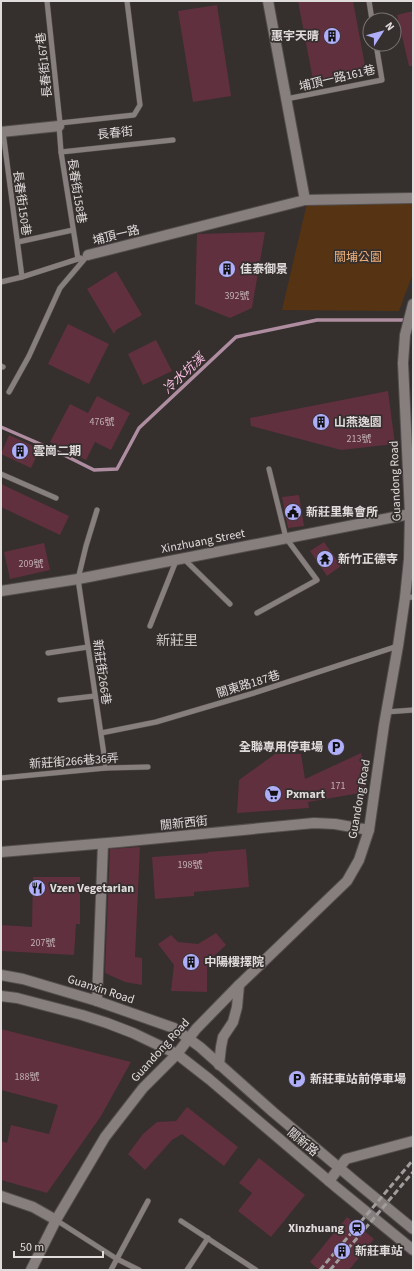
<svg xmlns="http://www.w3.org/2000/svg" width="414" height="1271" font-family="'Source Sans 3','Noto Sans TC',sans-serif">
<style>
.green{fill:#563413}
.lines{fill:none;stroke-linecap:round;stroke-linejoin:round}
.stream{stroke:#af8da0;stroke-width:3.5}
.building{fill:#60303e}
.lane-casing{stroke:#534e4d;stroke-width:6}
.street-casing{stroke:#534e4d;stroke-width:12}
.secondary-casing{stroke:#534e4d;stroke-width:12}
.lane{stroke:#867f7e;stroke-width:5}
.street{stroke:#867f7e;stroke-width:10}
.secondary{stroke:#867f7e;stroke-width:10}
.rail{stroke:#a19d9c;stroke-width:3;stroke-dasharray:6 3;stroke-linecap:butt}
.labels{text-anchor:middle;stroke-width:3.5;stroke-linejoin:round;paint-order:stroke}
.number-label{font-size:10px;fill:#c0b1b4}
.poi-label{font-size:12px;font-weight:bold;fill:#e0dcdb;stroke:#352f2e;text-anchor:start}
.street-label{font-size:12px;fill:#e0dcdb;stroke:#352f2e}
.park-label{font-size:12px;fill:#eeaf79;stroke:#352f2e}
.water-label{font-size:13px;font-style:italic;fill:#f9bee1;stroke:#352f2e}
.quarter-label{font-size:14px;fill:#cbc4c3;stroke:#352f2e}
</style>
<rect width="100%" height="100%" fill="#352f2e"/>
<path class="green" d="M413,202V273L399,311L282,310L307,203Z"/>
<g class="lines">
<path class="stream" d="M1,427L54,450L94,470L117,469L139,428L236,337L317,320H407"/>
</g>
<g class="building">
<path d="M298,1H353L366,71L313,80Z"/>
<path d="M217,5L231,96L193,102L178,11Z"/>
<path d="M413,11V66H409L397,15Z"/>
<path d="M265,232L252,308L230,318L195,304L197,234Z"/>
<path d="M116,271L142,315L116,330L114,334L87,289Z"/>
<path d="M68,324L109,344L89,384L48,364Z"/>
<path d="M156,340L172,371L143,385L128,354Z"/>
<path d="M388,391L395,444L341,450L251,426L250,418Z"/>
<path d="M97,396L130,413L111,450L95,442L86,460L50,442L70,404L88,413Z"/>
<path d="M9,435L40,449L31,468L1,454Z"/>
<path d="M1,484L69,516L60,535L1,507Z"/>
<path d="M299,495L304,526L288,528L282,497Z"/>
<path d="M324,542L341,566L327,576L310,551Z"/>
<path d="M44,543L50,570L10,579L4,552Z"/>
<path d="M361,753L365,771H369L366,792L308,802L309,808L237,813L239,780L275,754H301L305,779Z"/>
<path d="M140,847L135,957L142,958V985L125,982L105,973L110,849Z"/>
<path d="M246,849L249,887L194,892V896L155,899L152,857L208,853V852Z"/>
<path d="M33,877H80V924H76L74,955L1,951V925L32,927Z"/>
<path d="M216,933L226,945L212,958L207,967V992L171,991L174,965L158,944L171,935L178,942L198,944Z"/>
<path d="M1,1029L131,1062L101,1116L47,1193L1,1180V1141L7,1143L11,1125L49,1134L58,1105L1,1090Z"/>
<path d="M187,1107L238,1147L224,1166L182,1134L172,1140L145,1170L128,1154L143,1134L157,1122L176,1121Z"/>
<path d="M259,1158L305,1195L271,1237L238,1211L252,1193L239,1183Z"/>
<path d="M347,1217L374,1239L349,1270H319L310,1262Z"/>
</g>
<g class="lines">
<g class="lane-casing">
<g id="lane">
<path d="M47,1L60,123L59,126L61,152L78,259"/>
<path d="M369,1L372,20"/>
<path d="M286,99L382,80L376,44"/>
<path d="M60,123L134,115L140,105L127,1"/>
<path d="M3,132L22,277"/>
<path d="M61,152L173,140"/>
<path d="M18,242L73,230"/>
<path d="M1,282L22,277L81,258"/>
<path d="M1,366L3,367"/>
<path d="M9,392L29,356L60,288L88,255"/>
<path d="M1,474L56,498"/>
<path d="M97,510L86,546L78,579L106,768"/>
<path d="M184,559L230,604"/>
<path d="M405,598L413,597"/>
<path d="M257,613L317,580L286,538L269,469"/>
<path d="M150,626L176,561"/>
<path d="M48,653L88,647"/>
<path d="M60,700L95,696"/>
<path d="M386,712L413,710"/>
<path d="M101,733L156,722L254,693L398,646"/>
<path d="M1,778L106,768L148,767"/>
<path d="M56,1220L117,1259L139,1270"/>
<path d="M181,1221L256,1270"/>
<path d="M111,1270L148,1201"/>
<path d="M187,1270L208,1238"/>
</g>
</g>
<g class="street-casing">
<g id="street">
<path d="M268,1L305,200"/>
<path d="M1,132L59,126"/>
<path d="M88,255L305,200L413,198"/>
<path d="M1,591L78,579L410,514"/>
<path d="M1,852L119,842L314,823L335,824L369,830"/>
<path d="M97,1001L103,844"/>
<path d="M1,1196L33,1207L56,1220"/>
</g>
</g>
<g class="secondary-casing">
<g id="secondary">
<path d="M1,975L23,979L97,1001L174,1028L200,1047L273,1112L356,1182L413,1229"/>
<path d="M1,996L17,998L82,1015L107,1023L133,1033L177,1054L209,1079L336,1187L413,1250"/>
<path d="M219,1065L221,1047L223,1037L233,1022L237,1007L239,985"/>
<path d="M329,1181L346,1159L413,1141"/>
<path d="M31,1270L56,1220L105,1137L143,1088L177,1054L196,1029L239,985L347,881L359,860L369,830L384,725L398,646L405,598L409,559L410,514L403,363L405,335L413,304"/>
</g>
</g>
<use href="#lane" class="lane"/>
<use href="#street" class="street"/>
<use href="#secondary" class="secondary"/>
<g class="rail">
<path d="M320,1270L413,1160"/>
<path d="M330,1270L413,1172"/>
</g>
</g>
<defs>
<g id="building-disc" transform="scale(0.9)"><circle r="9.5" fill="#afaefa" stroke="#352f2e"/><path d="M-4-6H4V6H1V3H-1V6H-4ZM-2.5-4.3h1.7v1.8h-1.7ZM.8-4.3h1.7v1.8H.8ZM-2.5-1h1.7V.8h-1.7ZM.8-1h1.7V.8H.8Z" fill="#111"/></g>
<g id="civic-disc" transform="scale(0.9)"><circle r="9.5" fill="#afaefa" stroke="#352f2e"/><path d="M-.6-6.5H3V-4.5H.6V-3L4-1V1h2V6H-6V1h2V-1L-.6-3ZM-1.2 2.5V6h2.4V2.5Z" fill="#111"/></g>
<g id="temple-disc" transform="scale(0.9)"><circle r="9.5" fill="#afaefa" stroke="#352f2e"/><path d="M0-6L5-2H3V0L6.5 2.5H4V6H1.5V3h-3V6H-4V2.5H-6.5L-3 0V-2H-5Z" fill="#111"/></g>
<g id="parking-disc" transform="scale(0.9)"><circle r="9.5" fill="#afaefa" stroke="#352f2e"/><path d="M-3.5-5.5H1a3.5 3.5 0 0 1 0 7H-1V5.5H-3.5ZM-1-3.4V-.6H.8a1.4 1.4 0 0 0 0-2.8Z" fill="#111"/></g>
<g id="supermarket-disc" transform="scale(0.9)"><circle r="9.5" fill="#afaefa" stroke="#352f2e"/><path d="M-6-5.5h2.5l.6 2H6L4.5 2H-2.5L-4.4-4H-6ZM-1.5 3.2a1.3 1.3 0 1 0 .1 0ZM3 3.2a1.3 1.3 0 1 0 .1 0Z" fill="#111"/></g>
<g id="restaurant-disc" transform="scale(0.9)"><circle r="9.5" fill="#afaefa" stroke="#352f2e"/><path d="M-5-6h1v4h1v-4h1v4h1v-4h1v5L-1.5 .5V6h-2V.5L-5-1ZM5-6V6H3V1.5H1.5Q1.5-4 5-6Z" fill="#111"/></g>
<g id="station-disc" transform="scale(0.9)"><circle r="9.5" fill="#afaefa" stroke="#352f2e"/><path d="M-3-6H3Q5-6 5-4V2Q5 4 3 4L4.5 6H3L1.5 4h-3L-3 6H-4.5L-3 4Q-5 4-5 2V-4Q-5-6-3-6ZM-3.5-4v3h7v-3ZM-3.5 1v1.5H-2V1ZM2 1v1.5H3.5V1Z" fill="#111"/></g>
</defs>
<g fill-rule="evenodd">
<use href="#building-disc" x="332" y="36"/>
<use href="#building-disc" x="227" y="269"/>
<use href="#building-disc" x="321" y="422"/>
<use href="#building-disc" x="20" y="451"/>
<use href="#civic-disc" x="293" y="512"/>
<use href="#temple-disc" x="325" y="559"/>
<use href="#parking-disc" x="336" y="747"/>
<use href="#supermarket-disc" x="273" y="794"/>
<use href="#restaurant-disc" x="37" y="888"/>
<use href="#building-disc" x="191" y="962"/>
<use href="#parking-disc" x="297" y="1079"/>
<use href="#station-disc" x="357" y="1228"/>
<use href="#building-disc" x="342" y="1251"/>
</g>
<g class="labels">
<g class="number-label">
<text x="237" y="299">392號</text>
<text x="102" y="425">476號</text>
<text x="359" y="442">213號</text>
<text x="31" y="567">209號</text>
<text x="338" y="789">171</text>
<text x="190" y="868">198號</text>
<text x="43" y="946">207號</text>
<text x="27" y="1080">188號</text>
</g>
<g class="poi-label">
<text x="319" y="40" text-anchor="end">惠宇天晴</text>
<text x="240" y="273">佳泰御景</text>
<text x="334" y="426">山燕逸園</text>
<text x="33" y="455">雲崗二期</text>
<text x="306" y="516">新莊里集會所</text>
<text x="338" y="563">新竹正德寺</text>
<text x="323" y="751" text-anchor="end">全聯專用停車場</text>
<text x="286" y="798">Pxmart</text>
<text x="50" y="892">Vzen Vegetarian</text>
<text x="204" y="966">中陽樓擇院</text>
<text x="310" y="1083">新莊車站前停車場</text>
<text x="344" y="1232" text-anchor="end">Xinzhuang</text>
<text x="355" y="1255">新莊車站</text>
</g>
<g class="street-label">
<text transform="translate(44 65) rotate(-96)" y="4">長春街167巷</text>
<text transform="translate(337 78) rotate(-13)" y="4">埔頂一路161巷</text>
<text transform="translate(115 133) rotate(-6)" y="4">長春街</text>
<text transform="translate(77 191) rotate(81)" y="4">長春街158巷</text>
<text transform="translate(22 203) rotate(82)" y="4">長春街150巷</text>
<text transform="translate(116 235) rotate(-14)" y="4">埔頂一路</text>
<text transform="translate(395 481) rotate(-92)" y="4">Guandong Road</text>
<text transform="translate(203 541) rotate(-11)" y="4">Xinzhuang Street</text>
<text transform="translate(102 672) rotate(82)" y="4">新莊街266巷</text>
<text transform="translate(248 684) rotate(-17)" y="4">關東路187巷</text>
<text transform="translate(74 761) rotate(-4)" y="4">新莊街266巷36弄</text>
<text transform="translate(359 799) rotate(-80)" y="4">Guandong Road</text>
<text transform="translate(184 823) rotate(-6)" y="4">關新西街</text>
<text transform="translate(101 989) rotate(18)" y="4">Guanxin Road</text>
<text transform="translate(160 1050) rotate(-48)" y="4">Guandong Road</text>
<text transform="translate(303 1142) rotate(40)" y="4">關新路</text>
</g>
<g class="park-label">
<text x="358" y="261">關埔公園</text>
</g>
<g class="water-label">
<text transform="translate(183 373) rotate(-43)" y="5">冷水坑溪</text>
</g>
<g class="quarter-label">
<text x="177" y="645">新莊里</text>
</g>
</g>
<rect width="414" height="1271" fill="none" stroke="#e0dcdb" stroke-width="4"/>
<g transform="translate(382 32) rotate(54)"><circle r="19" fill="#352f2e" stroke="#797473"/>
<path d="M0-3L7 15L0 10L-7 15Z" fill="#afaefa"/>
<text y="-6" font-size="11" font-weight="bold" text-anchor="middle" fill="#e0dcdb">N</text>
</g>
<path d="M14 1251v6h89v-6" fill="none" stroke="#e0dcdb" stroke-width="2"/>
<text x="20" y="1251" font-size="12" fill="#e0dcdb" stroke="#352f2e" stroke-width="3" paint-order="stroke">50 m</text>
</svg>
